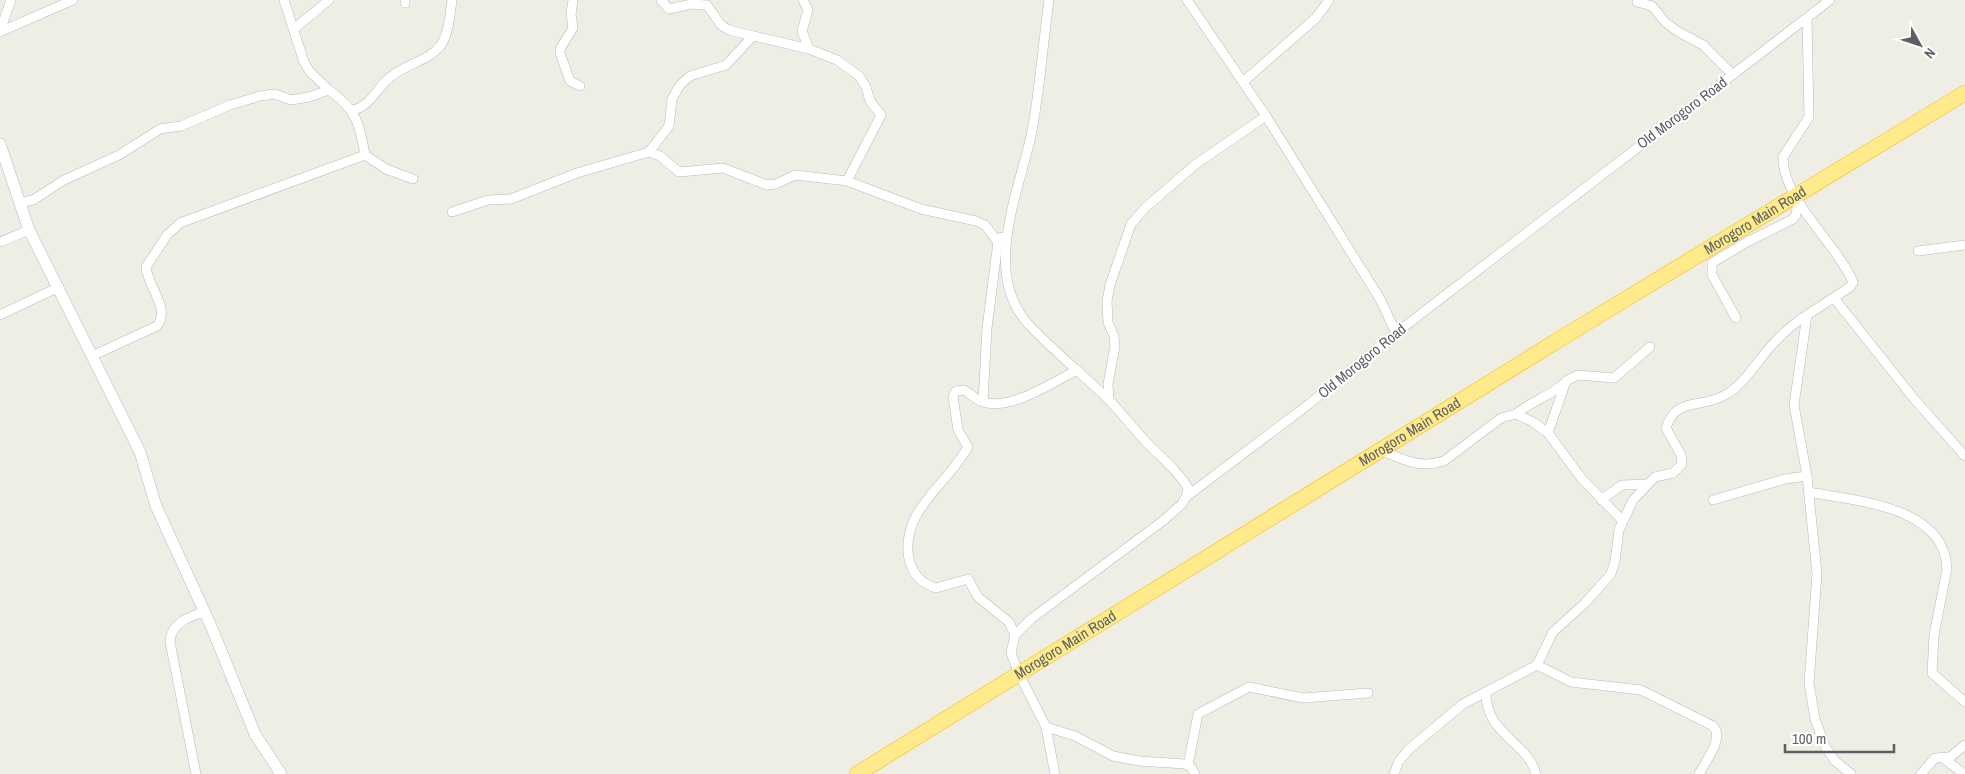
<svg xmlns="http://www.w3.org/2000/svg" width="1965" height="774" font-family="'Archivo Narrow',sans-serif">
<style>
.lines{fill:none;stroke-linecap:round;stroke-linejoin:round}
.street-casing{stroke:#b7babf;stroke-width:10}
.secondary-casing{stroke:#b8bbc1;stroke-width:12}
.highway-casing{stroke:#f4b900;stroke-width:16}
.street{stroke:#fff;stroke-width:9}
.secondary{stroke:#fff;stroke-width:11}
.highway{stroke:#ffea8c;stroke-width:15}
.labels{text-anchor:middle;stroke-width:4;stroke-linejoin:round;paint-order:stroke}
.street-label{font-size:15px;fill:#5c6066;stroke:#fff}
</style>
<rect width="100%" height="100%" fill="#efeee5"/>
<g class="lines">
<g class="street-casing">
<g id="street">
<path d="M284,0L304,62L310,72L329,90"/>
<path d="M573,0L571,14L573,28L560,49V53L570,81L580,86"/>
<path d="M661,0L669,9L691,4L707,5L721,25L729,30L809,49"/>
<path d="M803,0L808,10L802,31L809,49L837,60L859,76L866,87L870,101L881,115L847,181"/>
<path d="M1049,0C1043,44 1040,88 1032,131C1020,190 980,274 1030,326C1054,351 1082,374 1107,398C1122,413 1135,431 1150,446C1163,459 1178,471 1188,488L1186,497"/>
<path d="M1187,0L1266,116L1380,299L1396,333"/>
<path d="M1637,2L1652,6L1665,22L1677,31L1703,45L1732,74"/>
<path d="M405,3V0"/>
<path d="M1807,18L1809,117L1783,157C1782,199 1837,244 1853,282L1850,287L1807,315L1794,405L1807,476L1817,574L1809,683L1815,719L1826,748L1835,761L1851,774"/>
<path d="M295,28L329,0"/>
<path d="M0,31L11,0"/>
<path d="M0,32L73,0"/>
<path d="M1244,81L1316,18L1329,0"/>
<path d="M352,110C369,108 377,88 389,78C404,64 428,62 441,45C449,33 450,14 452,0"/>
<path d="M649,152L669,126L672,99L680,85L690,76L726,65L752,37"/>
<path d="M19,203L33,200L64,180L119,155L160,129L181,126L230,105L260,96L275,94L291,100L309,97L329,90C356,109 360,124 365,155"/>
<path d="M452,212L488,200L511,199L577,173L649,152L660,156L679,172L723,168L767,185L776,184L795,175L847,181L921,209L976,221L985,225L998,242"/>
<path d="M0,242L29,230"/>
<path d="M1918,251L1965,245"/>
<path d="M1834,298L1915,400L1965,456"/>
<path d="M0,315L59,287"/>
<path d="M1736,318L1712,275V263L1745,243L1793,219L1796,215L1798,200"/>
<path d="M92,356L157,326C171,309 147,285 146,267L167,235L180,223L365,155L386,169L413,179"/>
<path d="M1109,400L1108,384L1115,346L1114,336L1108,322L1107,301L1110,285L1131,224L1146,207L1196,164L1266,116"/>
<path d="M983,402L987,328L998,242L1001,237"/>
<path d="M1516,414C1530,402 1548,397 1562,385"/>
<path d="M1548,433L1566,381L1578,375L1614,378L1650,347"/>
<path d="M1380,450C1403,459 1418,469 1444,461L1501,418L1516,414L1533,422L1548,433L1582,479L1623,521"/>
<path d="M1809,492C1856,501 1945,506 1947,569L1934,635L1932,673L1965,702"/>
<path d="M1601,500L1622,485L1646,484"/>
<path d="M1713,500L1785,479L1807,476"/>
<path d="M1015,635L1009,622L978,597L968,579L936,588C902,578 902,537 919,511C933,489 955,470 968,447L958,430L953,396L956,391L964,390C970,393 976,400 983,402C1010,411 1054,382 1077,370"/>
<path d="M1537,665L1571,682L1641,690L1713,726C1725,738 1705,762 1699,774"/>
<path d="M1486,692C1485,734 1528,742 1536,774"/>
<path d="M1046,727L1075,736L1113,756L1139,761L1185,764L1191,767L1195,774"/>
<path d="M1943,758L1964,774"/>
<path d="M1188,765L1198,714L1249,687L1303,698L1368,693"/>
<path d="M196,774L170,642C171,623 188,617 204,612"/>
<path d="M1055,774L1046,727L1019,674L1011,653L1015,635L1031,619L1164,520L1182,504L1186,497L1309,404L1396,333L1830,0"/>
<path d="M1394,774L1399,761L1409,749L1463,704L1537,665L1553,632L1584,604L1611,574L1615,561L1619,530L1633,500L1655,477L1673,473L1682,464L1681,455L1666,428C1676,396 1702,409 1725,395C1745,384 1757,361 1772,345C1783,333 1794,323 1807,315"/>
<path d="M1921,774L1935,758L1950,757L1965,745"/>
</g>
</g>
<g class="secondary-casing">
<path id="secondary" d="M0,144L29,230L140,452L156,506L211,626L255,734L281,774"/>
</g>
<g class="highway-casing">
<g id="highway">
<path id="s1" d="M857,774L1560,339L1965,93"/>
</g>
</g>
<use href="#street" class="street"/>
<use href="#secondary" class="secondary"/>
<use href="#highway" class="highway"/>
</g>
<g class="labels">
<g class="street-label">
<text transform="translate(1682 113) rotate(-37)" y="5">Old Morogoro Road</text>
<text dy="5" stroke="none"><textPath href="#s1" startOffset="1055">Morogoro Main Road</textPath></text>
<text transform="translate(1362 361) rotate(-39)" y="5">Old Morogoro Road</text>
<text dy="5" stroke="none"><textPath href="#s1" startOffset="650">Morogoro Main Road</textPath></text>
<text dy="5" stroke="none"><textPath href="#s1" startOffset="245">Morogoro Main Road</textPath></text>
</g>
</g>
<g transform="translate(1920 45) rotate(130)" stroke="#ffffff" stroke-width="4" paint-order="stroke">
<path d="M0-4L9 19L0 12L-9 19Z" fill="#5c6066"/>
<text y="-8" font-size="14" font-weight="bold" text-anchor="middle" fill="#5c6066">N</text>
</g>
<path d="M1785 744v8h109v-8" fill="none" stroke="#5c6066" stroke-width="2.5"/>
<text x="1792" y="744" font-size="15" fill="#5c6066" stroke="#ffffff" stroke-width="4" paint-order="stroke">100 m</text>
</svg>
